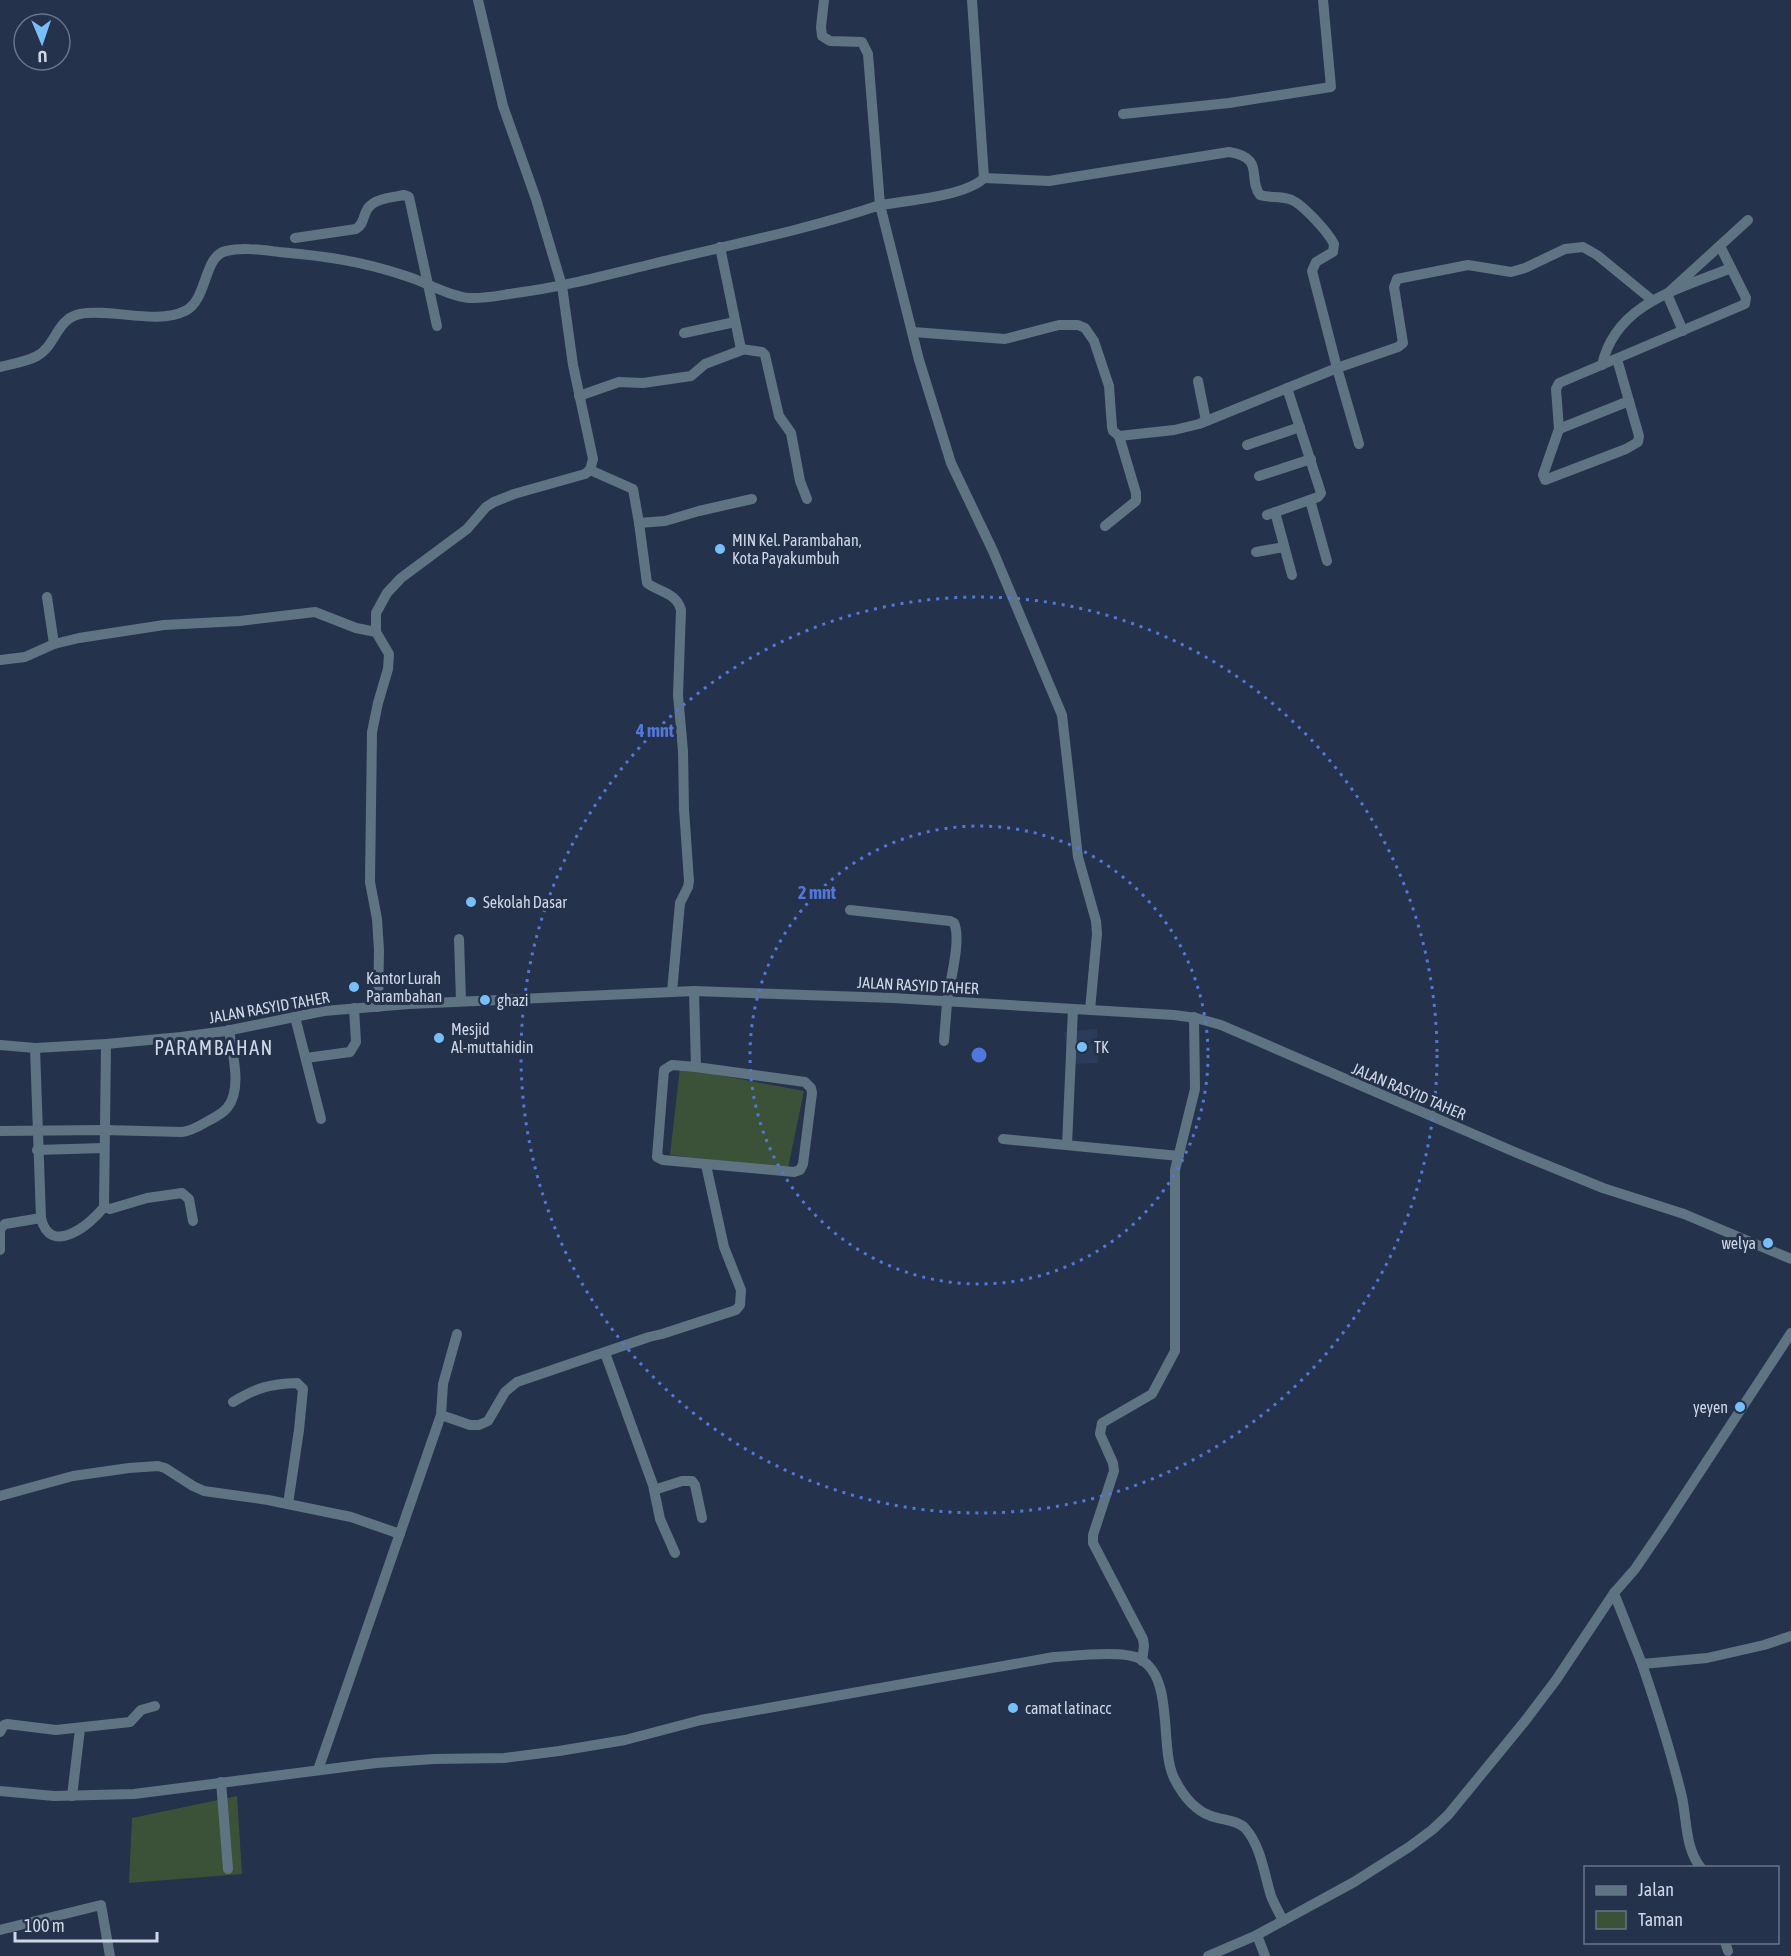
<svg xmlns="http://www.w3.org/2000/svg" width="1791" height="1956" font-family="'Asap Condensed',sans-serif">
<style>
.built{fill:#2b3b5a}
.green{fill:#3b5239}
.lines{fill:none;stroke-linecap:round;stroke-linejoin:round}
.minor{stroke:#5e7482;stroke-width:10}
.ring{fill:none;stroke:#5277dc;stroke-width:3;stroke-dasharray:3 6}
.poi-dot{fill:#78bff7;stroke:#25324b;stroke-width:2}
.labels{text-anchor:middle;stroke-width:6;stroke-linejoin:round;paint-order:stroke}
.poi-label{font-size:16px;fill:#cfd7e7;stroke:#25324b;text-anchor:start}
.street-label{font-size:16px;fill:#cfd7e7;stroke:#25324b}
.quarter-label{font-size:20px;letter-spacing:1.5px;fill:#cfd7e7;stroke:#25324b}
.centre{fill:#5277dc;stroke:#25324b;stroke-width:3}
.ring-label{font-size:18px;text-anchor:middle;font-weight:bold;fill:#5277dc;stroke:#25324b;stroke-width:6;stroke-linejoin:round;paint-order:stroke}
</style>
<rect width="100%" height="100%" fill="#25324b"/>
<path class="built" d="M1097,1029L1098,1063L1069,1064L1064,1032Z"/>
<g class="green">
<path d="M680,1068L804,1091L788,1168L670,1155Z"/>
<path d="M237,1796L242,1874L129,1883L132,1818Z"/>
</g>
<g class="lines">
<g class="minor">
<path d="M824,0L821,27L822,36L830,41L862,42L868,54L880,205C906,201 966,196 984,178L972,0"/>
<path d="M1123,114L1229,103L1331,87L1323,0"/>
<path d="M295,238L356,229C366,223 362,212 371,205C378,198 395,197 404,195L409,197L437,326"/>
<path d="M720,247L741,349L762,352L765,355L779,416L791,433L800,481L807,499"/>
<path d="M1683,331L1667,294L1748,220"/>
<path d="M913,332L1005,339L1059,325H1078L1085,328L1094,341L1109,386L1112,427L1113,431L1119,436L1174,430L1199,424L1337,368L1312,271L1316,262L1333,252L1334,244C1328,232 1301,202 1289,199C1279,196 1269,198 1260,195C1247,178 1266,158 1229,152L1049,181L984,178"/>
<path d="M684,333L735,322"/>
<path d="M1617,359L1639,436L1638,442L1626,449L1545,480L1543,475L1559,429L1556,389L1559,383L1745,304L1746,298L1720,246"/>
<path d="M1602,365C1616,303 1679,289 1731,268"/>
<path d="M0,367C11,364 26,362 37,356C56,346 56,319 80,314C110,308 157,325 185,311C208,300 203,256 226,251C243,247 262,250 279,252C325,256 361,261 406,276C426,282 448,296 469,298C485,299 501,295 516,293C563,287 607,275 652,264C729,245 806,230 880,205L919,360L951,463L993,551L1062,715L1078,857L1096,921L1097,934L1090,1010"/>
<path d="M1198,381L1206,421"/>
<path d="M579,396L619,382L643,383L691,376L705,364L742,350"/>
<path d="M1559,429L1629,401"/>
<path d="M1359,444L1337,368L1398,347L1403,343L1394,287L1397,279L1468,265L1511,272L1525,268L1565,249L1583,247L1597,255L1652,300"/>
<path d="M1247,445L1300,427"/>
<path d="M590,470L633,489L639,523L665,521L699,511L752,499"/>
<path d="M1259,476L1311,459"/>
<path d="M1310,500L1327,561"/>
<path d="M1275,512L1292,575"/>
<path d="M1267,515L1318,497L1321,493L1287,388"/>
<path d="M639,523L647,583C659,592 677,593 681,610L678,695L683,751L684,809L689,881L688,887L680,903L672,992"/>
<path d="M1105,526L1136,501V493L1119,436"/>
<path d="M1256,552L1284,547"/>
<path d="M47,597L54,644"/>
<path d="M0,660L25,657L54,644L79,638L164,625L240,621L315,612L356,628L376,632"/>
<path d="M850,910L950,921L954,923C962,940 949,984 947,1003C946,1016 945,1029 944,1041"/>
<path d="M459,939L461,1001"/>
<path d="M694,991L696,1067L672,1065L664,1070L657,1157L663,1160L794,1172L800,1170L803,1164L812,1093L811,1088L805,1082L696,1067"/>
<path d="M378,1007L379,950L377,919L370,882L372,732L378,703L388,669L389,654L376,632V613L387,593L401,578L467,529L486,507L494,502L514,494L585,474L590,470L593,459L573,365L562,286L536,199L503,106L478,0"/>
<path d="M295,1017L321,1119"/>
<path d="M106,1044L104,1207L110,1209L147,1198L182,1193L189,1199L193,1221"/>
<path d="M0,1045L35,1048L106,1044L181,1037L226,1031L324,1011L409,1004L694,991L893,998L1174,1015L1196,1018L1221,1025L1517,1153L1603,1188L1684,1214L1791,1259"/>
<path d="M35,1048L41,1218C50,1257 90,1225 104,1207"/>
<path d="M306,1058L350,1052L356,1042L354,1008"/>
<path d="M0,1131L104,1130L182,1132C192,1131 199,1126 208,1121C214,1118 222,1114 227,1108C243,1089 232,1052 229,1030"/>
<path d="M1003,1139L1179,1156"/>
<path d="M1067,1145L1073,1009"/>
<path d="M37,1150L104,1148"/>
<path d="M0,1229L5,1224L41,1218"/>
<path d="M0,1230V1250"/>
<path d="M605,1353L653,1485L660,1519L675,1553"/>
<path d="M233,1402C256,1388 269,1384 297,1383L303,1389L299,1430L288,1504"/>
<path d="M441,1415L470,1425H479L488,1421L505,1392L517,1382L649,1337L662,1334L736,1310L740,1305L741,1290L724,1247L706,1165"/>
<path d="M654,1490L682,1481H692L695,1485L702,1518"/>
<path d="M0,1496L73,1476L129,1468L158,1466L165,1468L193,1486L204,1491L268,1500L351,1517L400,1534"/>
<path d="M1614,1593L1642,1664L1707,1658L1764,1645L1791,1636"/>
<path d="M1142,1661L1144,1646L1143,1639L1093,1543V1535L1114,1471L1113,1463L1100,1434L1102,1423L1152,1394L1175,1351V1170L1195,1089L1194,1017"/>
<path d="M1642,1664C1657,1708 1671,1752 1682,1797C1687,1821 1685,1848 1701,1868"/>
<path d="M0,1732L4,1725L7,1724L56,1730L130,1722L141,1710L155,1706"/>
<path d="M318,1770L441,1415L443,1384L457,1334"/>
<path d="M221,1782L228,1869"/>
<path d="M0,1791L54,1796L134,1794L376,1763L434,1759L504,1758L559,1751L625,1740L701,1720L1054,1657C1073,1656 1124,1650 1140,1659C1175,1678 1159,1747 1174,1778C1182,1794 1194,1810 1211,1816C1222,1820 1237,1820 1245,1828C1261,1846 1264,1873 1271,1896C1274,1904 1279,1912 1283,1921"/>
<path d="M72,1796L80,1729"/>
<path d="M0,1930L101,1905L110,1956"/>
<path d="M1257,1935L1265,1956"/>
<path d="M1725,1942L1728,1951"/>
<path d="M1208,1956L1257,1935L1354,1882L1409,1847L1432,1830L1448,1815L1525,1721L1556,1680L1614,1593L1635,1569L1663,1528L1791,1333"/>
</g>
</g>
<g class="ring">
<circle cx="979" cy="1055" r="229"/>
<circle cx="979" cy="1055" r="458"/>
</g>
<g class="poi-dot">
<circle cx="720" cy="549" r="6"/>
<circle cx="471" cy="902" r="6"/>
<circle cx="354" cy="987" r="6"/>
<circle cx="485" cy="1000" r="6"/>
<circle cx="439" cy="1038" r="6"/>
<circle cx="1082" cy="1047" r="6"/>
<circle cx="1768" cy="1243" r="6"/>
<circle cx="1740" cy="1407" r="6"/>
<circle cx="1013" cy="1708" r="6"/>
</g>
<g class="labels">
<g class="poi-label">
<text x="732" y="546">MIN Kel. Parambahan,<tspan x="732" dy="18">Kota Payakumbuh</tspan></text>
<text x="483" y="908">Sekolah Dasar</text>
<text x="366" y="984">Kantor Lurah<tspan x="366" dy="18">Parambahan</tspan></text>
<text x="497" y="1006">ghazi</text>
<text x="451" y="1035">Mesjid<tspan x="451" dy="18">Al-muttahidin</tspan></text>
<text x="1094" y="1053">TK</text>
<text x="1756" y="1249" text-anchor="end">welya</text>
<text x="1728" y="1413" text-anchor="end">yeyen</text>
<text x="1025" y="1714">camat latinacc</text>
</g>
<g class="street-label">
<text transform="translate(918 985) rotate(3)" y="6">JALAN RASYID TAHER</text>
<text transform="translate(269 1007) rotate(-10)" y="6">JALAN RASYID TAHER</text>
<text transform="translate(1409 1091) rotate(23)" y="6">JALAN RASYID TAHER</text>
</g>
<g class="quarter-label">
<text x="214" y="1055">PARAMBAHAN</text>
</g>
</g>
<circle cx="979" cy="1055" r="9" class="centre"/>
<g class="ring-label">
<text x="655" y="737">4 mnt</text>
<text x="817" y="899">2 mnt</text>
</g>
<rect x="1584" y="1866" width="195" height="78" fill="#25324b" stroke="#697489" stroke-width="1.5"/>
<rect x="1596" y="1886" width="30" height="9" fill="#5e7482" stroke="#697489" stroke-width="1.5"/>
<text x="1638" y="1896" font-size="18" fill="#cfd7e7">Jalan</text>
<rect x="1596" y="1911" width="30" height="18" fill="#3b5239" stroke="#697489" stroke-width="1.5"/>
<text x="1638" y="1926" font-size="18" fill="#cfd7e7">Taman</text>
<g transform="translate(42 42) rotate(178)"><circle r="28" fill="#25324b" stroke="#697489" stroke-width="1.5"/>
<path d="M0-4.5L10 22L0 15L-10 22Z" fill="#78bff7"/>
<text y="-9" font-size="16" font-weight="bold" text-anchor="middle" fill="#cfd7e7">U</text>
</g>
<path d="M15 1932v9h142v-9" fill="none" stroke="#cfd7e7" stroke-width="3"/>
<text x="24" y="1932" font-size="18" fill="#cfd7e7" stroke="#25324b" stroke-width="4.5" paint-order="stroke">100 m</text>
</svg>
